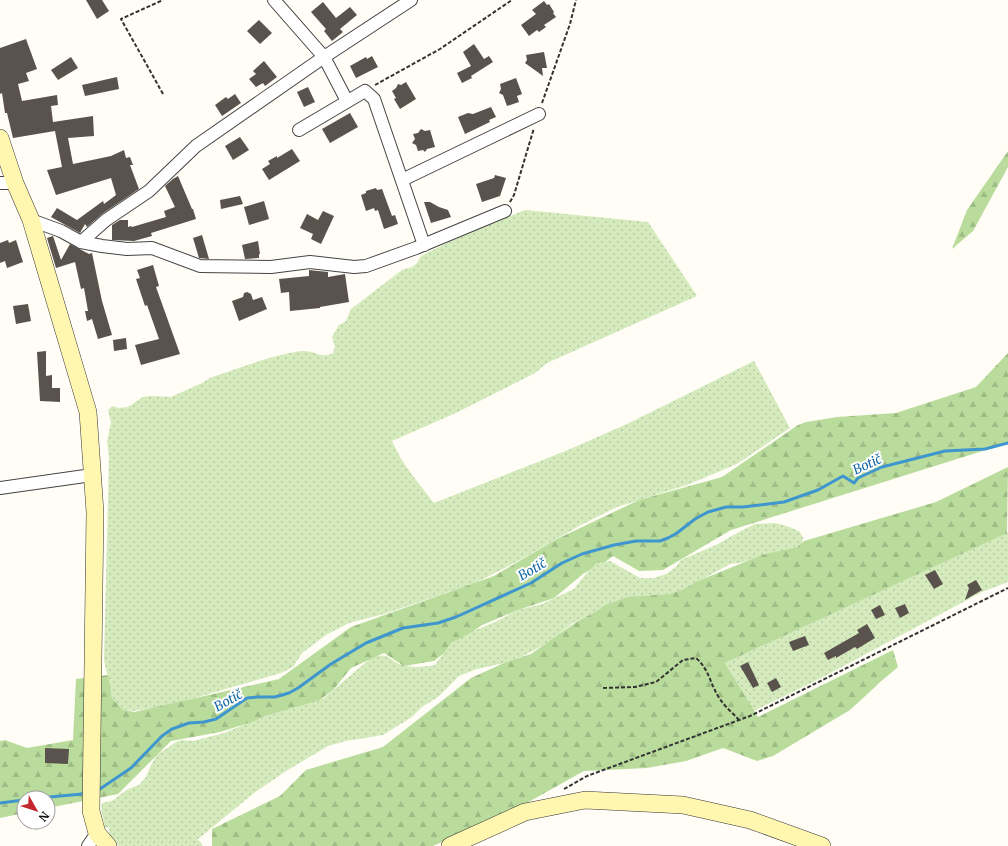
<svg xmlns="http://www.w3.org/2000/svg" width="1008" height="846" font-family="Merriweather,serif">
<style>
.grass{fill:url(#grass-dots)}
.forest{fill:url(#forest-firs)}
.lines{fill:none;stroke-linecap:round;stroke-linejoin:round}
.stream{stroke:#3f96cf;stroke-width:3}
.building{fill:#5a524d}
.street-casing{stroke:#444;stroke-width:14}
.secondary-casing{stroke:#333;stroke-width:18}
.path{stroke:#333;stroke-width:2;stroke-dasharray:4 2;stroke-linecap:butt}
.street{stroke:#fff;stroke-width:12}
.secondary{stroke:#fff6b0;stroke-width:17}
.labels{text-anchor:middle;stroke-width:4;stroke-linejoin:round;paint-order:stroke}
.water-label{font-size:13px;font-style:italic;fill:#1768a6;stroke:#fff}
</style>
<defs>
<pattern id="grass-dots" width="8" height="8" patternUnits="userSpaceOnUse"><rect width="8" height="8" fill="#d5ebbd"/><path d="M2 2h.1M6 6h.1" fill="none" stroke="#b6c8a1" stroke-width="1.8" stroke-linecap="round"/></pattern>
<pattern id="forest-firs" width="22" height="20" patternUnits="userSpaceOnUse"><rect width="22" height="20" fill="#b9dc9c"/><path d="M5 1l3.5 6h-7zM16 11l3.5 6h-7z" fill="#9ebc85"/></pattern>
</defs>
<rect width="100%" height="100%" fill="#fffdf5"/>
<g class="grass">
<path d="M525,210L648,222L697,296L547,363L535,373L458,412L392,441C402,464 419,484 434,503L568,450L627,424L754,361L790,428L737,464L687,485L617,507L579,526L522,559L475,583L384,614L349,623L326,635L302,653L293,667L281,673L167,706L132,711L123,710L116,703L112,698L104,660L109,456L107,441L111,423L108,410L112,406L119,408L128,407L143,397L151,396L171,397L202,383L210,378C235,369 260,360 285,354C291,353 297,351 304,351C316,351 321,359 333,353L335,346L332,337L339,325L346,321L351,309L402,270L412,267L417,263L421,256L453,240Z"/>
<path d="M775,523L790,527L800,532L803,538L802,543L797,547L789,550L739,563L730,564L683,590L669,594L627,597L605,605L595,612L573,623L551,641L514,661L477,669L459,676L438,697L422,707L412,717L383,735L346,741L328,746L286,771L254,793L197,840L200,841L203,846H119L110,837L109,829L110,827L107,828L105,827L101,809L102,803L112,801L128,789L139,785L146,777L151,765L157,755L176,742L182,740L193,741L224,733L265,716L314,702L324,698L371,658C391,651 387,661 403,665C412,668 425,667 435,665L451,643L466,634L495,622L518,610L542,604L574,589L585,575L597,563L610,561L640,578H654L666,574L676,567L681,560L718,544L737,533L755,524Z"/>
<path d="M1008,532V582L982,592L821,678L754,711L725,663Z"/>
</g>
<g class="forest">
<path d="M1008,151V167L973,231L952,249L967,210Z"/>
<path d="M1008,353V443L731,530L663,570L639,571L613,556L605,562L597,563L590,570L583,574L554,598L518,610L482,625L472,632L451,643L444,653L434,661L404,666L384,653L351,668L334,689L320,700L314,702L265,716L252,722L220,732L171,741L118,794L48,808V798H24V813L0,818V741L5,740L27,748L73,740L76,679L108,675L112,698L123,710L134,712L279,679L351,627L494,576L557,539L639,500L722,477L798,425L806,422L837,417L896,413L976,387Z"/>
<path d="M1008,467L1007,533L725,663L758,717L893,650L898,667L879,683L875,687L850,710L773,756L757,761L723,748L686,761L647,768L584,771L516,809L433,846H212V829L280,796L306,770L383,747L471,678L504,663L531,654L578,621L595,612L605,605L627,597L669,594L682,590L698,581L762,555L797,547L804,541L936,502Z"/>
</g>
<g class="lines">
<g class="stream">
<path d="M97,791L131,768L162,736L172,729L189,723L204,722L216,719L247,698L258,697H275L289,693L298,688L331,664L366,643L403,628L438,623L456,617L531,583L562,563L582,554L614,545L636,541H660L668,538L677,533L695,519L708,512L726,507H743L784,502L818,490L843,476L854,483L858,478L882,467L945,451L985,449L1008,443"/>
<path d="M39,798L82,794"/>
<path d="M0,803L24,800"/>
</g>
</g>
<g class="building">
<path d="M86,0H102L109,11L97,19Z"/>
<path d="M544,1L547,5L549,4L554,12L553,13L556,17L544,25L546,27L539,32L537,30L529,36L521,25L536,14L532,10Z"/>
<path d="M323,2L336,18L350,7L357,15L340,29L343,32L332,41L324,31L326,29L311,12Z"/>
<path d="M259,20L272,33L260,44L247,31Z"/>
<path d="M26,39L37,69L26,73L29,81L18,84L22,101L57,95L58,105L51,106L53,122L93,116L94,136L68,138L73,164L111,156L124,150L126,158L130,157L133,165H130L139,189L102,214L87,227L85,224L80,233L51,217L57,208L77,220L103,201L104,204L116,195L111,178L56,195L47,170L62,167L55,131L13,138L7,113H5L2,93L0,94V48Z"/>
<path d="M474,44L484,59L489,56L493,62L471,76L472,78L462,83L457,73L471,66L463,52Z"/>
<path d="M544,52L547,68H542L543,76L525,63L527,60L526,55Z"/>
<path d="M372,56L378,67L356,78L350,66L366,57L367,59Z"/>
<path d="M71,57L78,68L58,80L51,70Z"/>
<path d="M264,61L277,77L265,86L263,83L256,87L249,79L256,74L253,71Z"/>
<path d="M117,77L119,89L85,96L82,85Z"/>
<path d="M516,78L522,94L517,96L519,102L507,106L503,95L499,93L501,89L500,84Z"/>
<path d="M406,82L416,99L400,109L394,99L396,98L392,91L396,88L398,84L401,85Z"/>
<path d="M308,87L315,102L304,107L297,92Z"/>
<path d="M235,94L241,103L222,116L215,105L226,97L228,99Z"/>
<path d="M491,107L496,117L489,120L490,122L465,134L458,117L468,113L473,114Z"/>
<path d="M350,113L358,127L330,143L322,129Z"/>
<path d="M421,129L425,131L430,130L435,147L427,149L425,152L423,150L418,151L416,145L412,143L415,139L413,134L418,133Z"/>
<path d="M240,137L249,150L233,160L225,146Z"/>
<path d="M292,149L300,161L269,180L262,169L270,164L268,161L277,156V158Z"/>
<path d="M495,175L506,178L500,196L482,202L476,184L494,178Z"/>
<path d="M178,176L192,209H193L196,219L151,233L152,236L134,241L112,240V225L120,220H128V227L131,226L132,227L166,217L164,211L175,207L165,186L173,179Z"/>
<path d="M376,188L377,190L382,189L392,216L395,215L398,224L384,229L378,210L375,211L374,208L366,211L361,195L366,193V191Z"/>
<path d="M240,196L243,204L221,209L220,200Z"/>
<path d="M264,201L269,219L249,225L244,207Z"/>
<path d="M424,202H430L439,207L448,210L451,217L431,223Z"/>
<path d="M323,211L334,216L321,244L311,239L313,234L300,228L307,214L318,220Z"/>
<path d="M202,235L209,259L199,258L193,238Z"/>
<path d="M53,236L61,260L70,244L89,254L92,253L102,301L112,335L98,339L92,319L87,321L85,311H88L84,288L81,289L75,262L56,268L47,238Z"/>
<path d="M8,240L9,243L16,240L23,262L7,268L5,261L0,263V243Z"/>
<path d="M258,241L260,254H259V258L245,259L242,245Z"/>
<path d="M153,265L159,286L156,287L180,354L141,365L135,345L159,339L147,305L145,306L136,279L140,278L137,270Z"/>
<path d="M309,270L328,272V277L345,274L349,302L320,307V308L290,311L289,292L281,293L279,279L309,276Z"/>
<path d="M247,292L251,294L253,300L262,297L267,309L239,321L232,301L243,297L244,293Z"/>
<path d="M28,304L31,321L16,324L13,306Z"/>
<path d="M126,338L127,349L114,351L113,340Z"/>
<path d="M46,351V376L52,375V388H60V402L40,401L37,352Z"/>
<path d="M935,570L943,584L934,589L925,575Z"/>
<path d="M976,580L982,590L965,600L969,588L967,585Z"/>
<path d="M905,604L909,613L900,618L895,608Z"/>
<path d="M880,605L885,615L876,619L871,610Z"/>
<path d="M867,624L875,638L857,649L855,647L836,658V656L828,660L824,653L859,633L857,630Z"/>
<path d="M805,636L809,645L793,651L789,642Z"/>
<path d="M748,662L759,685L753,688L740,666Z"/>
<path d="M776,678L781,687L772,692L767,683Z"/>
<path d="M45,748L69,749L68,764L45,763Z"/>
</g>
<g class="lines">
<g class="street-casing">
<g id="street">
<path d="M274,0L324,57L347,101"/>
<path d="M299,130L365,91L374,99L424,245"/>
<path d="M402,180L539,114"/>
<path d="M0,183H15"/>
<path d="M31,220L61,231L81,242L102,246L127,249L152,248L200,266L271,267L310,262L354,267L366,266L416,248L505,211"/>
<path d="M81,242L106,220L149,191L196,146L324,57L411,0"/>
<path d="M0,488L92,475"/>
<path d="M88,846L97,833"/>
</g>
</g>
<g class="secondary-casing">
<g id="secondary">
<path d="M0,138L15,183L31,220L88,412L95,512L91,811L97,833L108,846"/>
<path d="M450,846L525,812L585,800L683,805L750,820L822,846"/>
</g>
</g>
<g class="path">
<path d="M375,85L440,49L512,0"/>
<path d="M163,94L121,19L163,0"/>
<path d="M542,103L570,24L576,0"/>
<path d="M510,202L514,195L534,128"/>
<path d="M603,688L635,687L656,682L683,660L696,658C710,670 710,685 720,699C725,707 733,713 739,720"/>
<path d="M564,789L587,776L750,716L1008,588"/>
</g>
<use href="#street" class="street"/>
<use href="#secondary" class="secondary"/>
</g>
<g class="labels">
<g class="water-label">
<text transform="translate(867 464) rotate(-25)" y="5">Botič</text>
<text transform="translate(532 569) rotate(-30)" y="5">Botič</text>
<text transform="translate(228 700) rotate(-29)" y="5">Botič</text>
</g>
</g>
<g transform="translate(36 810) rotate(129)"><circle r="19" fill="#ffffff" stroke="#a0a0a0"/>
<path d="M0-3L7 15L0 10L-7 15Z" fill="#c4262e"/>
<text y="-6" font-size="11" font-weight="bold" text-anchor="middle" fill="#111111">N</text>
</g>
</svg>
